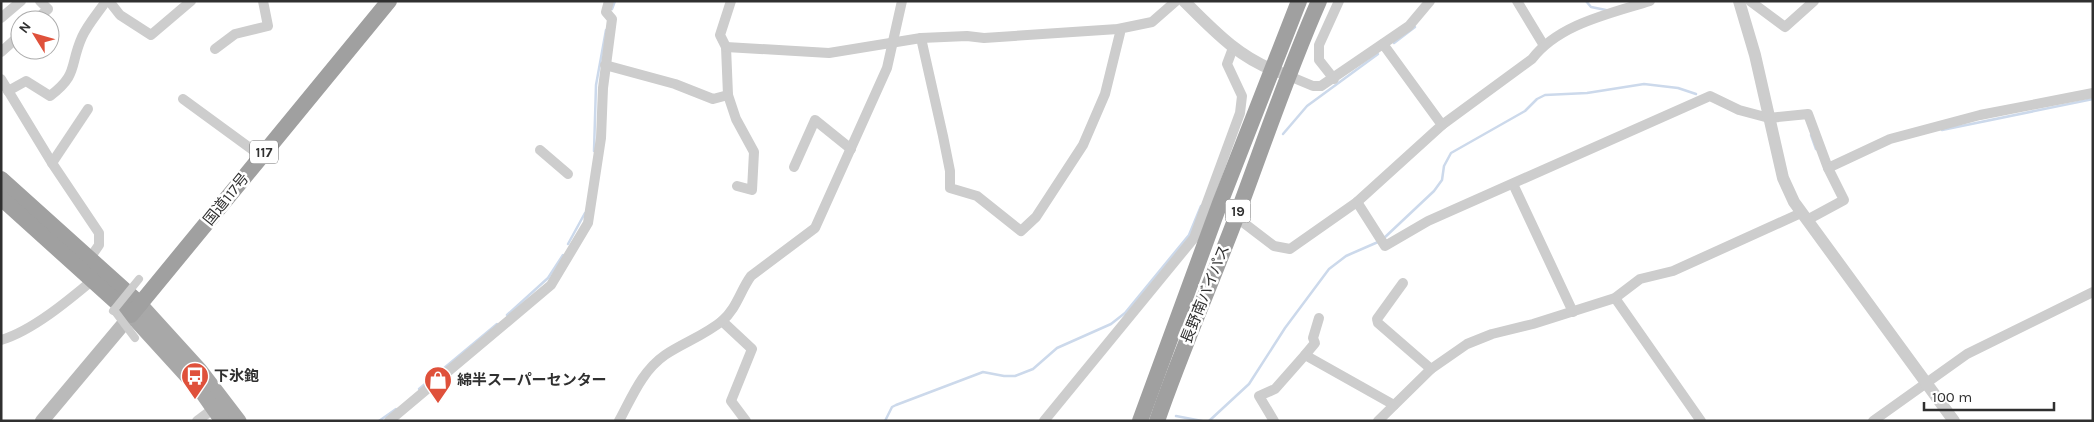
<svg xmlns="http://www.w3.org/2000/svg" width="2094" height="422" font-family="Karla,'Noto Sans JP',sans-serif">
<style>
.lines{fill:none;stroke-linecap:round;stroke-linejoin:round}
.stream{stroke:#ccd9eb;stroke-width:2.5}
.minor{stroke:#cdcdcd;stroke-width:10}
.tertiary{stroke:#cdcdcd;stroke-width:12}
.secondary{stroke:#bababa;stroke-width:14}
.primary{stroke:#a8a8a8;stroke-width:15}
.trunk{stroke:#a0a0a0;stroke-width:16}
.pedestrian-bridge{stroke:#cdcdcd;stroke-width:8}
.labels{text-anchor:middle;stroke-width:5;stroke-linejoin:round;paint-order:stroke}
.shield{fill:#fff;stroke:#6e6e6e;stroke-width:1}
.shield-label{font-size:14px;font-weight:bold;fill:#303030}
.street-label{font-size:15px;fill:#303030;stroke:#fff}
.poi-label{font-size:15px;font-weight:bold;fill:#303030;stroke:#fff;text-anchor:start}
</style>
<rect width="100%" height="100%" fill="#fff"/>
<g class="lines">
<g class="stream">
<path d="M1586,1L1591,7L1606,10"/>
<path d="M612,9L615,1"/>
<path d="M1394,43L1415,27"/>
<path d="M1942,130L2093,99"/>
<path d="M1283,134L1307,106L1378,54"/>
<path d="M1811,135L1816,149"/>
<path d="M594,151L596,85L606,30"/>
<path d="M1383,239L1434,191L1442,180L1444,166L1451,153L1525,111L1537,99L1545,95L1587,93L1644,84L1678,88L1696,94"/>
<path d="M568,244L585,213"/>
<path d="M507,315L548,278L563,255"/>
<path d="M419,389L497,324"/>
<path d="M1176,416L1202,421"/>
<path d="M379,421L396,409"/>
<path d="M885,421L892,407L896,405L983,372L1004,376H1015L1033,369L1057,348L1111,324L1125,313L1189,235L1201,206"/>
<path d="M1209,421L1249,384L1285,328L1329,269L1346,256L1378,242"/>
</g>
<g class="minor">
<path d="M109,1L120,15L151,35L191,1"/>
<path d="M731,1L720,35L726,47L728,95L736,119L754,152L752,190L737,186"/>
<path d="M1517,1L1543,44"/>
<path d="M1750,1L1785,27L1814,1"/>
<path d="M1,18L21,1"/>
<path d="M36,20L48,9L40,1"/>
<path d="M921,38L943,136L950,171V188L977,196L1021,231L1036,217L1083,145L1105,94L1120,33L1118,29"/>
<path d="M726,47L829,53L921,38L967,36L984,38L1118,29L1152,22L1176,1"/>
<path d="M215,49L235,34L268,26L263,1"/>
<path d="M1,52L20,35"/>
<path d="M605,65L675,84L713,99L728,95"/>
<path d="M1289,76L1313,86H1321L1409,26L1430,1"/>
<path d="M1,79L52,163L99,233V245L90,258"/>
<path d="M1334,79L1319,60V45L1339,1"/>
<path d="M8,91L26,81L50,96C79,74 69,66 82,37C88,24 98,13 106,1"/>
<path d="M183,99L261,156"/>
<path d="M1442,125L1532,59C1559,24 1609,14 1650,1"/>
<path d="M540,150L568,174"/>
<path d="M52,163L88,109"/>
<path d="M794,167L815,120L851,149"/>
<path d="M1513,184L1573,312"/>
<path d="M1357,202L1385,246L1428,221L1710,96L1739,110L1769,118L1808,114L1828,168L1890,139L1980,115L2093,93"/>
<path d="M1236,217L1274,246L1290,249L1357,202L1442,125L1383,44"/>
<path d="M1807,220L1844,200L1828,168"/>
<path d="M1403,283L1377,319L1378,323L1431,369"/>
<path d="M1615,298L1701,421"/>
<path d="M1319,318L1313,338L1315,343L1305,355L1394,405"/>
<path d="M722,321L752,349L731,401L746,421"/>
<path d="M1,340C32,331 69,300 94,279"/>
<path d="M197,421L213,409"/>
<path d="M389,421L551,285L588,223L601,138L603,88L612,19L606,12L609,1"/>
<path d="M619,421C632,397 642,371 665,355C683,343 705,335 722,321C737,308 740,291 751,276L815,228L887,68L902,1"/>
<path d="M1044,421L1194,238L1240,113L1242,96L1227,64L1233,48"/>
<path d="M1274,421L1259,396L1275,389L1305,355"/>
<path d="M1378,421L1431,369L1467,344L1492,334L1533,324L1615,298L1640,279L1673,271L1801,213"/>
<path d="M1873,421L1967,354L2093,292"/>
</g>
<g class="tertiary">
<path d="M1184,1C1213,30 1240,59 1279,72"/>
<path d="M1739,1L1755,55L1783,178L1794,202L1954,421"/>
</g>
<path class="secondary" d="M42,421L131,315"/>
<g class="primary">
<path d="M140,304L200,370L239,421"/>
<path d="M131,315L203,394L222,421"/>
</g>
<g class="trunk">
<path d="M1,179L140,304"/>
<path d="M1,198L131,315L389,1"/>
<path d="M1140,421L1220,203L1299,1"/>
<path d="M1157,421C1181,351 1211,284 1237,215C1264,143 1288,71 1319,1"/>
</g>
<g class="pedestrian-bridge">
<path d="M114,310L135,338"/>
<path d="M113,311L139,279"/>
</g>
</g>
<defs>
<g id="bus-pin" transform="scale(1.4375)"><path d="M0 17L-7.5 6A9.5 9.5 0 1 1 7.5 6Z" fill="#df513b" stroke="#fff"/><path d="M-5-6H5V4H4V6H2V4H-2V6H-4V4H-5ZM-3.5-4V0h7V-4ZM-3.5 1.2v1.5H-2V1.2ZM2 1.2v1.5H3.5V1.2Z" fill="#fff"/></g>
<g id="shop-pin" transform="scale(1.4375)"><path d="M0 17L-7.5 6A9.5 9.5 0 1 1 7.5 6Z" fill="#df513b" stroke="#fff"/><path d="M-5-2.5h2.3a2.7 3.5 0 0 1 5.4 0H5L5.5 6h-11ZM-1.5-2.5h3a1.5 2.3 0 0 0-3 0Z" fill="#fff"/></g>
</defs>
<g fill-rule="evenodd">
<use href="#bus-pin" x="195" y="376"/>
<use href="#shop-pin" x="438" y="380"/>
</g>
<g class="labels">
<g class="shield">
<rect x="250" y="140.5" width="28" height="23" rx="4"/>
<rect x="1225.5" y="199.5" width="25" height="23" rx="4"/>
</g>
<g class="shield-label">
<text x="264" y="157">117</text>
<text x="1238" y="216">19</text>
</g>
<g class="street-label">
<text transform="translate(226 199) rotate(-51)" y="5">国道117号</text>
<text transform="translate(1205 294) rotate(-68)" y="5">長野南バイパス</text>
</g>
<g class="poi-label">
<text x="214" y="381">下氷鉋</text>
<text x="457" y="385">綿半スーパーセンター</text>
</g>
</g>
<rect width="2094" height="422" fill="none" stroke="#303030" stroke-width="5"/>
<g transform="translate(35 35) rotate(307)"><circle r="24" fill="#ffffff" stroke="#acacac"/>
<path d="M0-4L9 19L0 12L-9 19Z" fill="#df513b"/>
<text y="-8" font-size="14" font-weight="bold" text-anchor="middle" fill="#303030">N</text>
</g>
<path d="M1924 402v8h130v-8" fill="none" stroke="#303030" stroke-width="2.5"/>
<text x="1932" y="402" font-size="15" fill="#303030" stroke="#ffffff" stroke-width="4" paint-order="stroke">100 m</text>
</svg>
